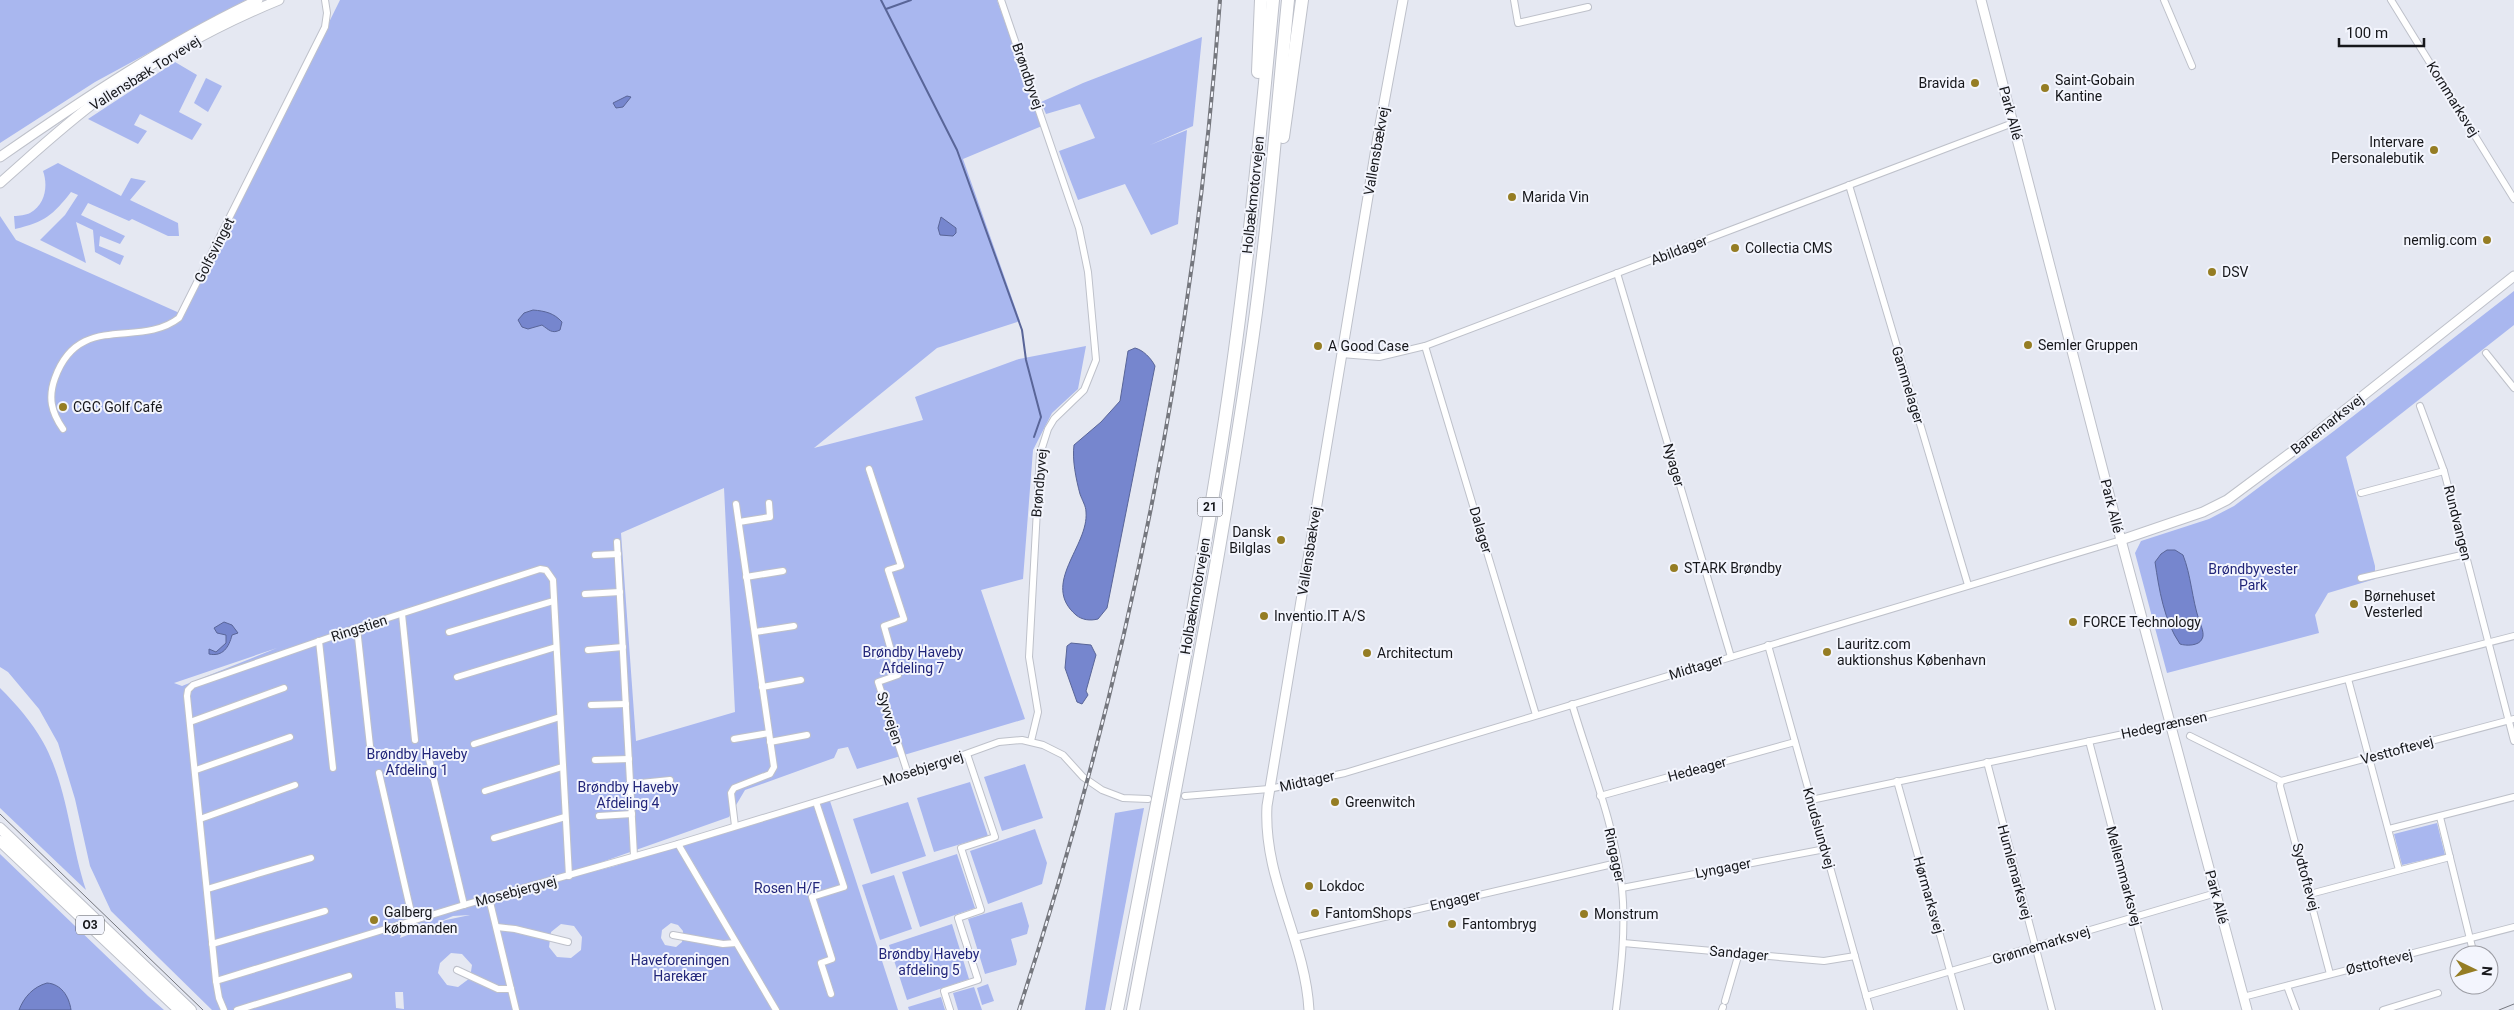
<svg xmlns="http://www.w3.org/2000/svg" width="2514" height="1010" font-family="Roboto,sans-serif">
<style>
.green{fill:#a9b7ef;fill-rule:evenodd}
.water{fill:#7686ce;stroke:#596598}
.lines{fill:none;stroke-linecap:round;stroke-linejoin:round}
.stream{stroke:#596598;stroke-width:2}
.street-casing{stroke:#bec1ca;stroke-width:8}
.secondary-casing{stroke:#bec1ca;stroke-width:11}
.primary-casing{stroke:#bec1ca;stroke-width:12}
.highway-casing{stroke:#bec1ca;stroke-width:14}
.street{stroke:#fff;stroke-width:6}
.secondary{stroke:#fff;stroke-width:9}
.primary{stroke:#fff;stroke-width:10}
.highway{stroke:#fff;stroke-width:12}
.tram{stroke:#75777e;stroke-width:1}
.rail-casing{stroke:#75777e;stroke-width:4}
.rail{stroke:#f3f5fd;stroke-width:2;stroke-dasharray:5.5;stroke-linecap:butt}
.poi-dot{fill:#957d24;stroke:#f3f5fd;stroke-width:2}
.labels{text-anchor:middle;stroke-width:4;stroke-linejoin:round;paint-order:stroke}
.shield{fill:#f3f5fd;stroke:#585a5f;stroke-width:1}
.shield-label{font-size:12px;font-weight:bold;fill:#16171b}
.street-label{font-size:14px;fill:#16171b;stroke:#f3f5fd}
.poi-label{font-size:14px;fill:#16171b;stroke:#f3f5fd;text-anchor:start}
.park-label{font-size:14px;fill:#22267a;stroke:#f3f5fd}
</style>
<rect width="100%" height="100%" fill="#e5e8f2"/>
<g class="green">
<path d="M0,0H246L95,82L0,143Z"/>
<path d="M340,0H997L1042,126L963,159L1020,321L937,348L814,448L923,420L915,397L1019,359L1086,346L1078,389L1052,413L1033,450L1023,579L981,590L1025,719L857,769L848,747L838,749L834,758L745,790L729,817L523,890L615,866L689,841V844L830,801L898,1010H778L688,853L777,1010H212L111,911L90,866L75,799L58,743L39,709L8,672L0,667V216L16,240L184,315ZM724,488L735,712L636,741L621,533ZM277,648L182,686L174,683ZM470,915L446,920L400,938L401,935L423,929L453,916ZM671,923L678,925L683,931L682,942L676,947L665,945L661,938L662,930ZM561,924L574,926L582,937L581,950L571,958L557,957L549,947L551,932ZM451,953L462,954L472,965L470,978L458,987L447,985L438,973L440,963ZM395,992H403L404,1009L396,1008Z"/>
<path d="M1202,37L1193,126L1150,145L1187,130L1178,224L1151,235L1125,184L1078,200L1059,151L1095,138L1080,104L1046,114L1041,102L1083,83Z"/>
<path d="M175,62L197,75L179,112L202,124L192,140L140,114L134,125L147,131L138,144L88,119Z"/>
<path d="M206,78L222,86L208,112L194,103Z"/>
<path d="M58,163L121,196L131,178L146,181L130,200L178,223L179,236H168L132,219L129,221L88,203L81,215L125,236L120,244L100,236L99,246L124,256L120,265L95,252L93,230L76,222L86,263L40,240L65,215L78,195L71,192C53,215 45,222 15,229L14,216C19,216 26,215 30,213C46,204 48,185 43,171Z"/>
<path d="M2514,291V325L2346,457L2375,566V579L2328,593L2315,615L2319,633L2167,673L2135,553L2141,541L2209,519L2234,506L2334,431Z"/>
<path d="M0,688C17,705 31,721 43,742C68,787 70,842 86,890L0,808Z"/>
<path d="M1025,764L1043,818L1002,831L984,777Z"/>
<path d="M970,782L988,836L934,852L917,798Z"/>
<path d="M908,802L926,856L871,874L853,819Z"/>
<path d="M1144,808L1105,1010H1085L1115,813Z"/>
<path d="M2437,823L2445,855L2402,865L2394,834Z"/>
<path d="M1035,829L1047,863L1042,884L988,904L970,851Z"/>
<path d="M0,854L148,996L164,1010H0Z"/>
<path d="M957,854L975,908L920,927L902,872Z"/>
<path d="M894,875L912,929L880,940L862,885Z"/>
<path d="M1022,902L1029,926L1027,934L1011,939L1017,961L1016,965L985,974L968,919Z"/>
<path d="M952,924L969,979L907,1000L889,945Z"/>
<path d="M988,984L994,1001L982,1005L977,988Z"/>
<path d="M974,987L982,1010H958L953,993Z"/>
<path d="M941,997L945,1010H909L908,1007Z"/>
</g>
<g class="water">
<path d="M627,96L631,97L623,107L616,108L613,103Z"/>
<path d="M941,217L956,228V233L953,236L940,235L938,228Z"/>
<path d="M533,310C545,311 554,313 562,322L560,330C552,334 549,330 542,325L528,329L522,327L518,320L524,313Z"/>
<path d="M1135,348C1143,350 1151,358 1155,366L1107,608L1098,619C1090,621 1082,620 1076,615C1040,584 1089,546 1086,512C1086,506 1082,500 1080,494C1076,479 1072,460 1074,445L1101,422L1120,401L1128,351Z"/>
<path d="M2167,550H2175L2183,555C2191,575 2192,599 2199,620C2201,626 2205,634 2202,639C2199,646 2186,646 2180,644C2164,621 2159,589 2155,562L2161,554Z"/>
<path d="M224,622L232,625L238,633L232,635C229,647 223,657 209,654V649L216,652L226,643V635L217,633L214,628Z"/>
<path d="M1071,643L1091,645L1096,655L1086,691L1088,695L1082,704L1077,702L1065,668L1067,646Z"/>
<path d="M47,983C61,984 69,996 71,1010H19C24,997 33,987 47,983Z"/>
</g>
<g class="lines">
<g class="stream">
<path d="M881,0L957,150L1022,330L1026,360L1041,417L1034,437"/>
<path d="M886,9L911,0"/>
</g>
<g class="street-casing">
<g id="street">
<path d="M1001,0L1079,228L1088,272L1096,360L1084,390L1054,419L1048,429L1040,454L1029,657L1038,712L1031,741"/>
<path d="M1514,0L1518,23L1588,7"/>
<path d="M2164,0L2192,66"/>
<path d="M2391,0L2514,199"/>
<path d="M1849,185L1968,585"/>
<path d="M1617,273L1731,657"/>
<path d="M1425,346L1536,715"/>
<path d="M2486,353L2514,388"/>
<path d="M1341,354L1379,357L1425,346L2013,123"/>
<path d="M2420,406L2444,471L2514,741"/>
<path d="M63,429C51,412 48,397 55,378C79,311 139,349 179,318L325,27L327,13L325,0"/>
<path d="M869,469L901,566L888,570L904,619L884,626L898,675L878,682L908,774"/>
<path d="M2361,493L2444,471"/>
<path d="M739,522L770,517L769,503"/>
<path d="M617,542L634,856"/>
<path d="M595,555L618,554"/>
<path d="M746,577L783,571"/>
<path d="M2361,578L2466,554"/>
<path d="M585,594L620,592"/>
<path d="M402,614L415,740"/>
<path d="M357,628L371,755"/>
<path d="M449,632L553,601"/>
<path d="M755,632L794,626"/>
<path d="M319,641L333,768"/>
<path d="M1768,645L1870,1010"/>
<path d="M588,650L623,647"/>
<path d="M457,677L556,647"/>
<path d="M2348,679L2399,870"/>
<path d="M762,687L801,680"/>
<path d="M1572,704C1590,764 1615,826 1622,888C1626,929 1621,970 1616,1010"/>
<path d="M591,705L626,704"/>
<path d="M190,722L284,688"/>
<path d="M2190,736L2281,781"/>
<path d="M734,739L769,733"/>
<path d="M2089,741L2159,1010"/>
<path d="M770,742L807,735"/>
<path d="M474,744L560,717"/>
<path d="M429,759L464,905"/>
<path d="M595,760L629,759"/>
<path d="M1987,762L2052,1010"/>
<path d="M196,770L290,737"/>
<path d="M379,773L413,921"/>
<path d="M1897,781L1961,1010"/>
<path d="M2281,781L2514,719"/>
<path d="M2281,781L2280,786L2330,974"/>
<path d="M631,784L670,780"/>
<path d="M485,791L562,767"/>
<path d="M1185,796L1269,789L1345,773L2121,540"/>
<path d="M1600,796L1795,742"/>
<path d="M1811,800L2180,722L2514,636"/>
<path d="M816,802L844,887L812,897L832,959L821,963L831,994"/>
<path d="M599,816L632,814"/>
<path d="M2440,817L2474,955"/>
<path d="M200,819L295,785"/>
<path d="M735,826L731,793L734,788L770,774L774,767L736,504"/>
<path d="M2389,829L2514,797"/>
<path d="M494,838L565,817"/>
<path d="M678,844L776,1010"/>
<path d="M1622,888L1825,849"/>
<path d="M207,889L311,858"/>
<path d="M2310,894L2450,857"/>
<path d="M489,898L516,1010"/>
<path d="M497,927L515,929L568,942"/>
<path d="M673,935L723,944L736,943"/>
<path d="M1294,938L1617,863"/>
<path d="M1623,943L1824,961L1855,956"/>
<path d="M212,944L325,911"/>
<path d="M457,970L498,989H511"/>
<path d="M216,981L464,905L678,844L927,768L999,742L1022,740L1043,745L1063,755L1083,777L1102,790L1123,798L1148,799"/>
<path d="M2482,985V986"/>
<path d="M2287,986L2296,1010"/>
<path d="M1866,996L2216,893"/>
<path d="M2243,997L2514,927"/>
<path d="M1725,1001L1739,953"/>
<path d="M224,1010L219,998L216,981L187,696L188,690L193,685L357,628L540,569L546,570L553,580L569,876"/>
<path d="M237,1010L349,976"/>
<path d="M950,1010L944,991L978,980L958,918L981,910L961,848L995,837L967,754"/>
<path d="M1722,1010L1723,1007"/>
<path d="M2383,1010L2438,993"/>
</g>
</g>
<g class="secondary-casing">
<g id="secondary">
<path d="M1981,0L2121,540L2247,1010"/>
<path d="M0,157C82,100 167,43 258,0"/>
<path d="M0,183C33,154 66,123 102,97C157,59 218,25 279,0"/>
<path d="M2121,540L2203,512L2227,500L2297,448L2514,276"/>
<path d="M1309,1010C1305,939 1263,879 1267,806L1379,130L1403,0"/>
</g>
</g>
<g class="primary-casing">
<g id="primary">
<path d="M0,828L191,1010"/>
<path d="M0,841L179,1010"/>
</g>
</g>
<g class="highway-casing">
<g id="highway">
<path d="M1258,72L1261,0"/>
<path d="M1283,137L1302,0"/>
<path d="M1117,1010C1154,820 1192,630 1222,439C1245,293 1259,147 1273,0"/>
<path d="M1133,1010C1174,796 1216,583 1248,368C1267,246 1276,123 1288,0"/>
</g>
</g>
<use href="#street" class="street"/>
<use href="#secondary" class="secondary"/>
<use href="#primary" class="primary"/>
<use href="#highway" class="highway"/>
<g class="tram">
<path d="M0,814L203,1010"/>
<path d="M2499,1010L2514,1004"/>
</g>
<g class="rail-casing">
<path id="rail" d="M1019,1010C1126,683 1195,343 1220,0"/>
</g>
<use href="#rail" class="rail"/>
</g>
<g class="poi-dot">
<circle cx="1975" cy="83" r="5"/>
<circle cx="2045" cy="88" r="5"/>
<circle cx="2434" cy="150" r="5"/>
<circle cx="1512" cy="197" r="5"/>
<circle cx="2487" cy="240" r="5"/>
<circle cx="1735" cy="248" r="5"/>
<circle cx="2212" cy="272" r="5"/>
<circle cx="2028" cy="345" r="5"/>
<circle cx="1318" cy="346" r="5"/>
<circle cx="63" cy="407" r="5"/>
<circle cx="1281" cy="540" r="5"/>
<circle cx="1674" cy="568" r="5"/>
<circle cx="2354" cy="604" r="5"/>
<circle cx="1264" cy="616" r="5"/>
<circle cx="2073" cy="622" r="5"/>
<circle cx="1827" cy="652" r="5"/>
<circle cx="1367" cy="653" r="5"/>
<circle cx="1335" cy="802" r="5"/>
<circle cx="1309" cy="886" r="5"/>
<circle cx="1315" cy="913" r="5"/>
<circle cx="1584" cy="914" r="5"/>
<circle cx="374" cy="920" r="5"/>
<circle cx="1452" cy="924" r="5"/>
</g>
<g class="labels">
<g class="shield">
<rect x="1197.5" y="497.5" width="25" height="19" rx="4"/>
<rect x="76" y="915.5" width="28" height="19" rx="4"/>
</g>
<g class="shield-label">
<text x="1210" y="511">21</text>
<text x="90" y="929">O3</text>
</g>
<g class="street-label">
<text transform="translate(145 73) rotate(-32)" y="5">Vallensbæk Torvevej</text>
<text transform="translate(1028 76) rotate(71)" y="5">Brøndbyvej</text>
<text transform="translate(2453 99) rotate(58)" y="5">Kornmarksvej</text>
<text transform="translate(2011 113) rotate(75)" y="5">Park Allé</text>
<text transform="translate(1376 151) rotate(-80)" y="5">Vallensbækvej</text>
<text transform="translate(1253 195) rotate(-84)" y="5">Holbækmotorvejen</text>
<text transform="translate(214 250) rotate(-63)" y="5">Golfsvinget</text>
<text transform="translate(1679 250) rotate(-21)" y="5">Abildager</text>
<text transform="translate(1908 385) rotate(73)" y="5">Gammelager</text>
<text transform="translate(2327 424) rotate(-38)" y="5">Banemarksvej</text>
<text transform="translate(1674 465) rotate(74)" y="5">Nyager</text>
<text transform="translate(1039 483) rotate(-85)" y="5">Brøndbyvej</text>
<text transform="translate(2112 506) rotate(76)" y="5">Park Allé</text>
<text transform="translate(2458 523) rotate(76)" y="5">Rundvangen</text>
<text transform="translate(1481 530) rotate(73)" y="5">Dalager</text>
<text transform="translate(1309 551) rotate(-81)" y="5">Vallensbækvej</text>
<text transform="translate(1195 596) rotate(-80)" y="5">Holbækmotorvejen</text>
<text transform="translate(359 628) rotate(-18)" y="5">Ringstien</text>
<text transform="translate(1696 667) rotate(-17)" y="5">Midtager</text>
<text transform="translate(890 718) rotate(72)" y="5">Syvvejen</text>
<text transform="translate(2164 725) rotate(-12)" y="5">Hedegrænsen</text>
<text transform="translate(2397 750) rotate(-15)" y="5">Vesttoftevej</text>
<text transform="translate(923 768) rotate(-18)" y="5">Mosebjergvej</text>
<text transform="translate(1697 769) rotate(-15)" y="5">Hedeager</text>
<text transform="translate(1307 781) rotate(-12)" y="5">Midtager</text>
<text transform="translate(1819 828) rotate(74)" y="5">Knudslundvej</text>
<text transform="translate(1615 855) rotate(78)" y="5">Ringager</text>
<text transform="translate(1723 868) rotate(-11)" y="5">Lyngager</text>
<text transform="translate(2015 872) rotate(75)" y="5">Humlemarksvej</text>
<text transform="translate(2124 876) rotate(75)" y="5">Mellemmarksvej</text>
<text transform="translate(2306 877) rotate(75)" y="5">Sydtoftevej</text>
<text transform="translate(516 891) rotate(-15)" y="5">Mosebjergvej</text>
<text transform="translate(1929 895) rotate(74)" y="5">Hørmarksvej</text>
<text transform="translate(2217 897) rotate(75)" y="5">Park Allé</text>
<text transform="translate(1455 900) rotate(-13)" y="5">Engager</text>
<text transform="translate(2041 945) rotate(-17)" y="5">Grønnemarksvej</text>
<text transform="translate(1739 953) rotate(5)" y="5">Sandager</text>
<text transform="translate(2379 962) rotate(-14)" y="5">Østtoftevej</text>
</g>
<g class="poi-label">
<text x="2055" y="85">Saint-Gobain<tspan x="2055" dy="16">Kantine</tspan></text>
<text x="1965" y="88" text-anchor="end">Bravida</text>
<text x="2424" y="147" text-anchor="end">Intervare<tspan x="2424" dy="16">Personalebutik</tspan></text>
<text x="1522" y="202">Marida Vin</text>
<text x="2477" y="245" text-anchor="end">nemlig.com</text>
<text x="1745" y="253">Collectia CMS</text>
<text x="2222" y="277">DSV</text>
<text x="2038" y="350">Semler Gruppen</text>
<text x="1328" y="351">A Good Case</text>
<text x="73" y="412">CGC Golf Café</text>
<text x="1271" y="537" text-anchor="end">Dansk<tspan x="1271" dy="16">Bilglas</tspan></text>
<text x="1684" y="573">STARK Brøndby</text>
<text x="2364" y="601">Børnehuset<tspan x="2364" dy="16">Vesterled</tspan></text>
<text x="1274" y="621">Inventio.IT A/S</text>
<text x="2083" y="627">FORCE Technology</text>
<text x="1837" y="649">Lauritz.com<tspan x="1837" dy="16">auktionshus København</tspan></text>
<text x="1377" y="658">Architectum</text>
<text x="1345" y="807">Greenwitch</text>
<text x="1319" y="891">Lokdoc</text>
<text x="384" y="917">Galberg<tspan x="384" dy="16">købmanden</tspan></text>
<text x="1325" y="918">FantomShops</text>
<text x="1594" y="919">Monstrum</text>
<text x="1462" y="929">Fantombryg</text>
</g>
<g class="park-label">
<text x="2253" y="574">Brøndbyvester<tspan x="2253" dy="16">Park</tspan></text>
<text x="913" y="657">Brøndby Haveby<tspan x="913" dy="16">Afdeling 7</tspan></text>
<text x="417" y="759">Brøndby Haveby<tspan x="417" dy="16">Afdeling 1</tspan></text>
<text x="628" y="792">Brøndby Haveby<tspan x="628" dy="16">Afdeling 4</tspan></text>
<text x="787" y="893">Rosen H/F</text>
<text x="929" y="959">Brøndby Haveby<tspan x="929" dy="16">afdeling 5</tspan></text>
<text x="680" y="965">Haveforeningen<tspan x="680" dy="16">Harekær</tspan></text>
</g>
</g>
<g transform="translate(2474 970) rotate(95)"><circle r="24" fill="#f3f5fd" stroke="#9b9ca3"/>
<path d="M0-4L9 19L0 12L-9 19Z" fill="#957d24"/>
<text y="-8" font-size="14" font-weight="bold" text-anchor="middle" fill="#16171b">N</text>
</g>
<path d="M2339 38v8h85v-8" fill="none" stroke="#16171b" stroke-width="2.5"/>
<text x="2346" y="38" font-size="15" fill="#16171b" stroke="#f3f5fd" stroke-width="4" paint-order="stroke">100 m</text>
</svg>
